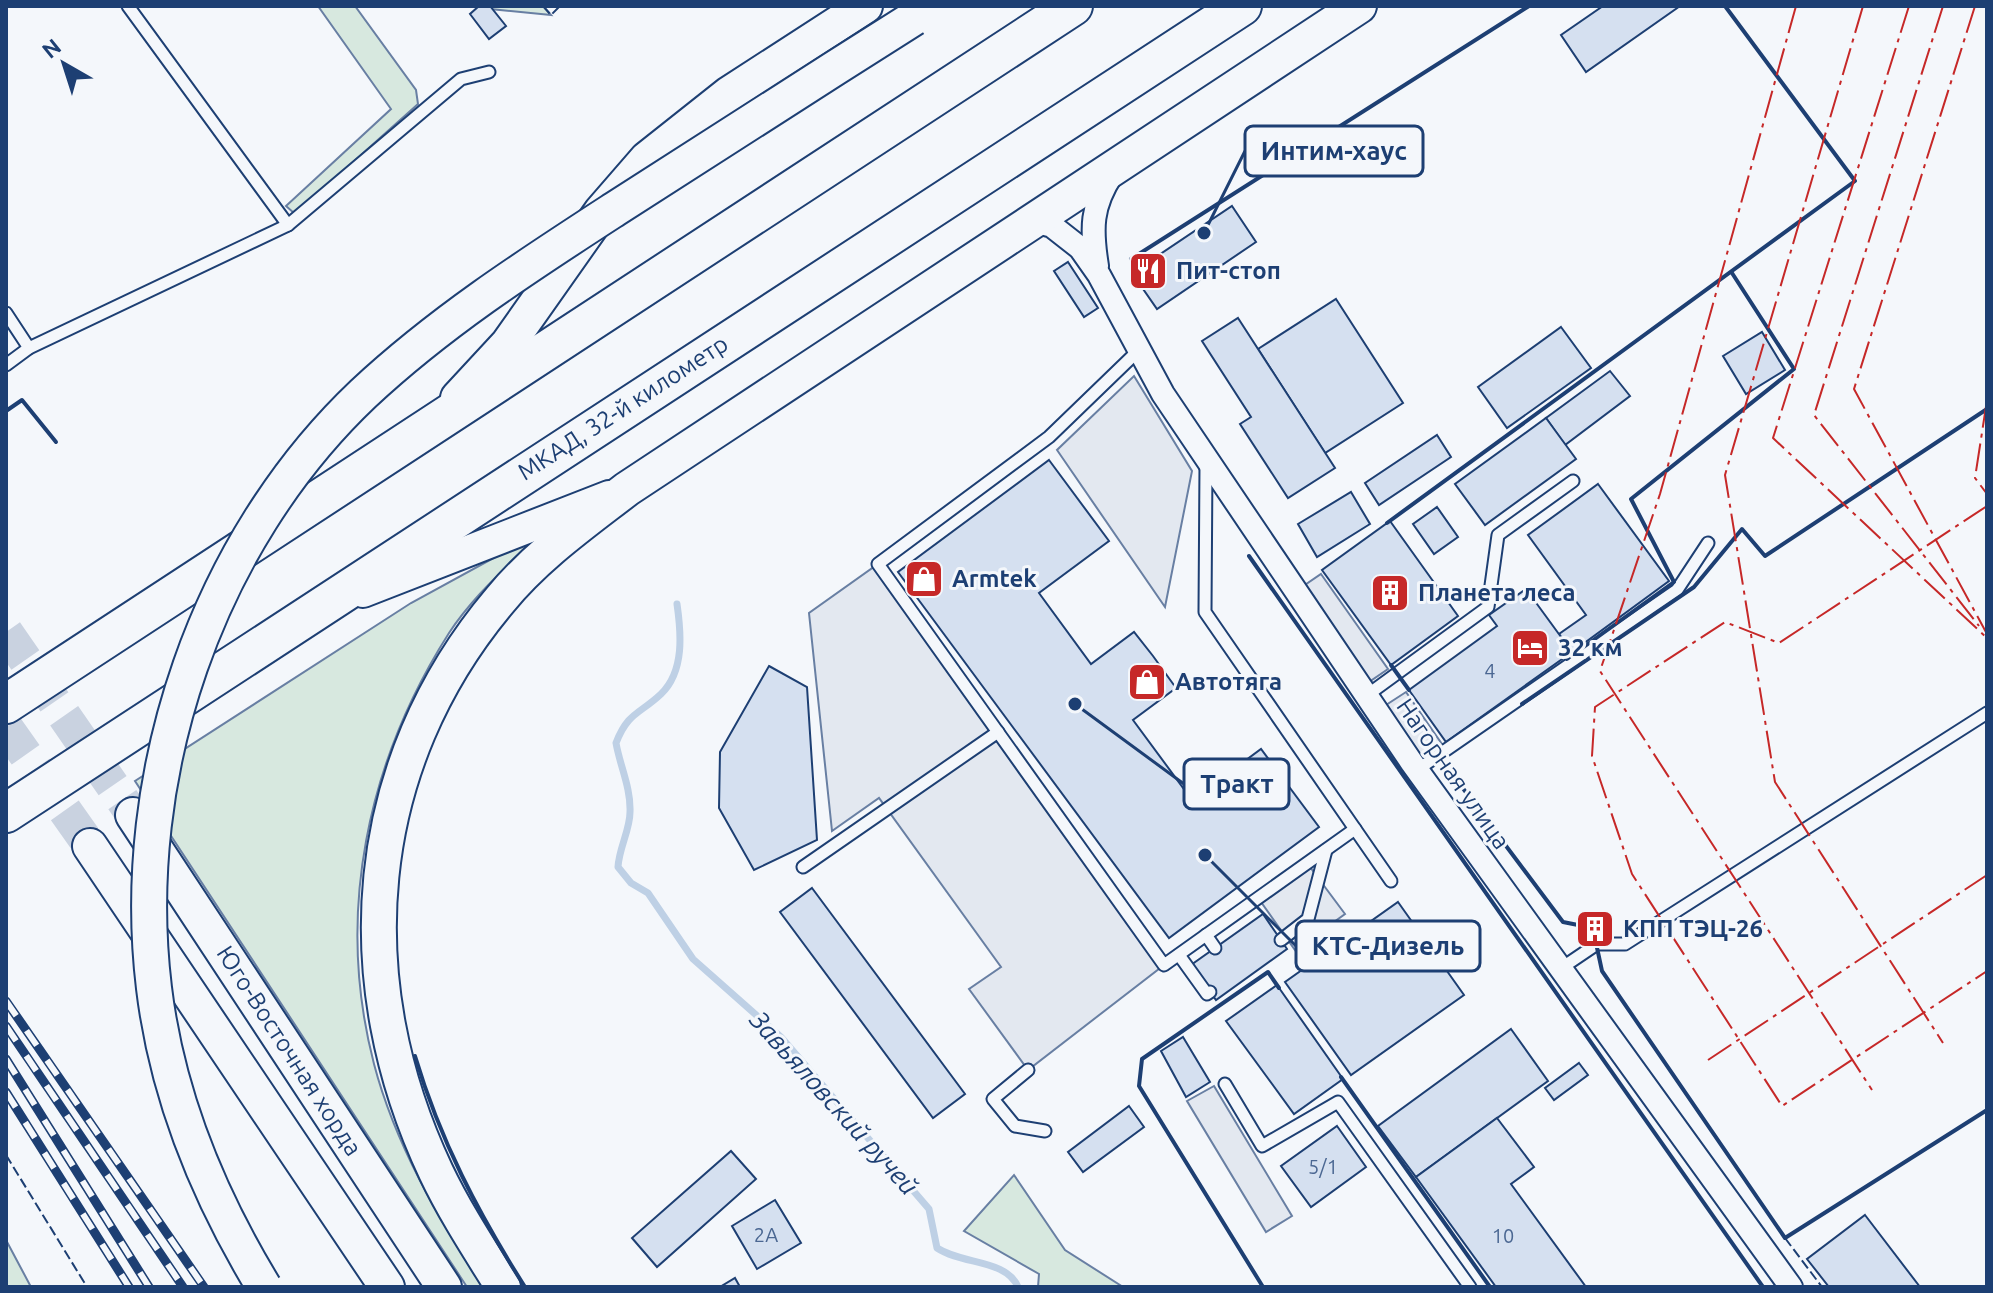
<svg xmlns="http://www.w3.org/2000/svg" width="1993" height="1293" font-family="Ubuntu,sans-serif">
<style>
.green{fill:#d7e8df;stroke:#687fa3;stroke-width:2}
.parking{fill:#e3e8f0;stroke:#687fa3;stroke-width:2}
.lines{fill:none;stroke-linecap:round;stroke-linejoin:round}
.stream{stroke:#bed0e5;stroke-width:7}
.building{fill:#d5e0f0;stroke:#1d3f73;stroke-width:2}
.primary-tunnel{stroke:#c9d2e0;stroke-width:34;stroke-dasharray:34 17;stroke-linecap:butt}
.lane-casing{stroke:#1d3f73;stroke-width:15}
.street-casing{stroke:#1d3f73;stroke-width:26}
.secondary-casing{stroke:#1d3f73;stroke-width:34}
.primary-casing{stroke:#1d3f73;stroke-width:38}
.highway-casing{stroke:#1d3f73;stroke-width:42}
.lane{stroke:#f4f7fb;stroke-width:11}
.street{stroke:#f4f7fb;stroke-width:22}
.secondary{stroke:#f4f7fb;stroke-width:30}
.primary{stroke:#f4f7fb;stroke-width:34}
.highway{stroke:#f4f7fb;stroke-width:38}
.rail-casing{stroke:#1d3f73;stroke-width:9}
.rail{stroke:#f4f7fb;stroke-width:6;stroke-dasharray:18;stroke-linecap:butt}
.primary-bridge-casing{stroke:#1d3f73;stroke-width:38;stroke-linecap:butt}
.primary-bridge{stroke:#f4f7fb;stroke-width:34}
.fence{stroke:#1d3f73;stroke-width:2;stroke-dasharray:10 4;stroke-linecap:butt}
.wall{stroke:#1d3f73;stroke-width:4}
.power{stroke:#c62828;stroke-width:2;stroke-dasharray:28 6 4 6;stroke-linecap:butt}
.labels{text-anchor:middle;stroke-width:6;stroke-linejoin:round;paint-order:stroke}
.number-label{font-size:20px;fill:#4b6792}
.poi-label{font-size:24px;font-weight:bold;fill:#1d3f73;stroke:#f4f7fb;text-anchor:start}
.street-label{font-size:24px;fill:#1d3f73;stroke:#f4f7fb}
.water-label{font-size:26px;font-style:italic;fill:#1d3f73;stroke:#f4f7fb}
.leader{fill:none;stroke:#1d3f73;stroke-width:3}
.callout-dot{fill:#1d3f73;stroke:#f4f7fb;stroke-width:3}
.callout{fill:#f4f7fb;stroke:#1d3f73;stroke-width:3}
.callout-label{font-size:26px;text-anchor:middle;font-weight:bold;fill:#1d3f73}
</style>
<rect width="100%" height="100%" fill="#f4f7fb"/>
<g class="green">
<path d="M318,6H355L416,90L418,104L295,214L286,206L391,109Z"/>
<path d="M487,6H543L551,15L490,9Z"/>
<path d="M521,543L526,547C499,574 470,601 449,633C367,762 335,914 374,1064C395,1144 438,1218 483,1287H467L135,781L411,603Z"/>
<path d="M1014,1175L1065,1250L1123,1287H1038L1039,1274L964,1231Z"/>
<path d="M6,1240L31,1287H6Z"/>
</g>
<g class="parking">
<path d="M1134,376L1192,471L1165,607L1057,450Z"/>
<path d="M878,564L1164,965L1028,1070L969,989L1001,967L879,798L832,831L809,613Z"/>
<path d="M1321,574L1388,669L1366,684L1299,589Z"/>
<path d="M1406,692L1444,747L1421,762L1383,707Z"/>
<path d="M1310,867L1345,914L1295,950L1261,902Z"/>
<path d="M1214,1086L1292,1216L1266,1232L1187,1101Z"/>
</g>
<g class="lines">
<path class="stream" d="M677,604C681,632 685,671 661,694C640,714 628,712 616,743C620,766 631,788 630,812C630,830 619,848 618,867L631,883L648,893L693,959L781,1037L929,1209L937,1248C963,1265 1006,1259 1018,1287"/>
</g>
<g class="building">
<path d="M479,6H490L506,26L489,39L470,14Z"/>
<path d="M1603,6H1680L1586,72L1561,35Z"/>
<path d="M1232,206L1256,242L1157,309L1132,273Z"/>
<path d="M1068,262L1098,308L1084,317L1054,271Z"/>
<path d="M1336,299L1403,403L1325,453L1258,349Z"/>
<path d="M1238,318L1335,468L1288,498L1240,424L1251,417L1202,341Z"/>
<path d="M1561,327L1591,368L1507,428L1478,387Z"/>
<path d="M1762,332L1785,370L1746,394L1723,356Z"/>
<path d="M1610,371L1630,396L1565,445L1546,418Z"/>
<path d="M1546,418L1576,459L1485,525L1455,484Z"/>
<path d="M1437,435L1451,457L1379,505L1365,483Z"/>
<path d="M1049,460L1109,541L1039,593L1091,664L1134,632L1153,656L1176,688L1133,720L1192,800L1261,749L1319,827L1169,938L898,572Z"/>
<path d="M1598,484L1669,581L1572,652L1559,634L1586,615L1528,535Z"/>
<path d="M1351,492L1370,524L1317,557L1298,524Z"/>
<path d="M1437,507L1458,537L1434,554L1413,524Z"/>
<path d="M1390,521L1458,616L1391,665L1322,570Z"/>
<path d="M1526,589L1572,652L1446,742L1409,690L1497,626L1489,615Z"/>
<path d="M769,666L807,687L817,840L754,870L719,808L720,752Z"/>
<path d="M812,888L965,1094L933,1118L780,912Z"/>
<path d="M1398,902L1464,995L1351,1075L1285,982Z"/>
<path d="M1263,914L1287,949L1216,1000L1191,965Z"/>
<path d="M1595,916L1607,932L1594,941L1583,926Z"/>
<path d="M1277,985L1343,1079L1294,1114L1226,1021Z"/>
<path d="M1511,1029L1548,1081L1416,1177L1378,1126Z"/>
<path d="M1183,1037L1210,1082L1186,1097L1161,1051Z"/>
<path d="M1579,1063L1588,1075L1554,1100L1545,1088Z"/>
<path d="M1129,1106L1144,1127L1083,1172L1068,1152Z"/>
<path d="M1497,1118L1534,1167L1511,1184L1586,1287H1496L1416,1177Z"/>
<path d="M1337,1126L1366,1167L1311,1207L1281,1166Z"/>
<path d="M731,1151L756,1179L657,1267L632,1238Z"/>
<path d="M775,1200L801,1243L757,1269L732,1226Z"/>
<path d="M1865,1215L1920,1287H1829L1807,1259Z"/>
<path d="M735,1278L740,1287H720Z"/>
</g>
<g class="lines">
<g class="primary-tunnel">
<path d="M6,632L133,815"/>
<path d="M6,727L90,846"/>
</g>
<g class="lane-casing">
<g id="lane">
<path d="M128,6L288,225"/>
<path d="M6,313L29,348"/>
<path d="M1139,350L1049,437L878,564L1164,965L1355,829L1205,612L1206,465"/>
<path d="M6,365L29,348L288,225L461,79L489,72"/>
<path d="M1366,696L1488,607L1498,535L1573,481"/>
<path d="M1417,770L1677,590L1708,543"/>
<path d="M1355,829L1391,881"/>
<path d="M803,867L998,732"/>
<path d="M1206,935L1215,948"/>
<path d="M1281,940L1308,919L1326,850"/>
<path d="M1179,955L1207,994L1210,992"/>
<path d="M1560,969L1597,944H1625L1987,713"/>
<path d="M1028,1070L993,1099L1015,1126L1045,1131"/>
<path d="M1225,1084L1262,1146L1338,1102L1470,1287"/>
</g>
</g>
<g class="street-casing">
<g id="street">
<path d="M1026,228L1041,223L1052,226L1080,248L1099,275L1163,394L1412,763L1791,1287"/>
<path d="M1097,266C1091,229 1091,206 1112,174"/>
</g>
</g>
<g class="secondary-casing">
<path id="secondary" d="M363,592L609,496"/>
</g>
<g class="primary-casing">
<g id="primary">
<path d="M458,398L508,344L601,212L647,159L729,94L865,6"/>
<path d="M133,815L444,1287"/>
<path d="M90,846L387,1287"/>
<path d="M503,1287C480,1250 455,1212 436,1172C345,980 360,766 500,600C536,556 583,523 627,489L1359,6"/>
</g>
</g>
<g class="highway-casing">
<g id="highway">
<path d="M6,704L1073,6"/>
<path d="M6,813L1242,6"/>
</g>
</g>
<use href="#lane" class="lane"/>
<use href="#street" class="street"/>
<use href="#secondary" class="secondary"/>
<use href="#primary" class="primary"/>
<use href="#highway" class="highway"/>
<g class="rail-casing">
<g id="rail">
<path d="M6,1001L204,1287"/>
<path d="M6,1026L183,1287"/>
<path d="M6,1059L149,1287"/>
<path d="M6,1092L129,1287"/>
</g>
</g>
<use href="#rail" class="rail"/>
<g class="primary-bridge-casing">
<path id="primary-bridge" d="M264,1287C208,1195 167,1095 154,988C128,774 207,542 363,394C440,322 527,266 615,209C715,145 814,81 914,18"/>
</g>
<use href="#primary-bridge" class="primary-bridge"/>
<g class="fence">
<path d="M543,6L551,15L560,6"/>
<path d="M6,1155L87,1287"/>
<path d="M1785,1238L1822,1287"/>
</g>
<g class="wall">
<path d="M1131,259L1529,6"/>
<path d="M6,411L22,400L56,442"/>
<path d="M1387,523L1855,181L1725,6"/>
<path d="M1249,556L1763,1287"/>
<path d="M1567,659L1674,582L1631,499L1794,369L1732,273"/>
<path d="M1391,665L1409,690"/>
<path d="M1522,704L1694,587L1742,529L1765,556L1987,409"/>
<path d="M1446,755L1441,759L1563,922L1583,926L1586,930"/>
<path d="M1596,943L1602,971L1785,1238L1987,1110"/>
<path d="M415,1056C440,1140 478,1213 525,1287"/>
<path d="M1341,1077L1490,1287"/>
<path d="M1263,1287L1139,1086L1142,1059L1268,972L1279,988"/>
</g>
<g class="power">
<path d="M1796,6L1660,494L1600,671L1872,1090"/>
<path d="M1863,6L1725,475L1775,782L1943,1043"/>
<path d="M1909,6L1773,438L1987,638"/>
<path d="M1943,6L1814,415L1979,626"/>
<path d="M1975,6L1854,389L1987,634"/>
<path d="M1987,400L1975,478L1987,494"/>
<path d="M1987,506L1779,643L1725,622L1595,707L1592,756L1632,874L1782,1106L1987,971"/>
<path d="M1708,1060L1987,875"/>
</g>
</g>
<defs>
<g id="restaurant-square" transform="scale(2)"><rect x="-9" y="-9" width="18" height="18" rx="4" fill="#c62828" stroke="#f4f7fb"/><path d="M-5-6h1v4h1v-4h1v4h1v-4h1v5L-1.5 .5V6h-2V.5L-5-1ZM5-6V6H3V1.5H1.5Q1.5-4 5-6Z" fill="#fff"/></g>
<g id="shop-square" transform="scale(2)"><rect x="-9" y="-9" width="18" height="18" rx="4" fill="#c62828" stroke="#f4f7fb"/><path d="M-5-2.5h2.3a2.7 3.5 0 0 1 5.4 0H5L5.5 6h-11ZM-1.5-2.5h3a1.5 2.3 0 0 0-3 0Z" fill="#fff"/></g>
<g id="building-square" transform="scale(2)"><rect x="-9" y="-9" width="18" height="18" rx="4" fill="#c62828" stroke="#f4f7fb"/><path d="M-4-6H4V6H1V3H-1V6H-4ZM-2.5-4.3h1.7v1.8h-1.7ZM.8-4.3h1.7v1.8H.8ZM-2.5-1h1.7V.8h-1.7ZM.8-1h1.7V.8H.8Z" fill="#fff"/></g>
<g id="hotel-square" transform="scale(2)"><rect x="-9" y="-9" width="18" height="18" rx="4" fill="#c62828" stroke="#f4f7fb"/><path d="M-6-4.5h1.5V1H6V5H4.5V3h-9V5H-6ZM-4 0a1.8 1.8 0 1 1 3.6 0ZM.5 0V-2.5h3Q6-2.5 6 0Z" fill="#fff"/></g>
</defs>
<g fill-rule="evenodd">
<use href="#restaurant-square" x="1148" y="271"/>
<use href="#shop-square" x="924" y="579"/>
<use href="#building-square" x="1390" y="593"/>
<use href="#hotel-square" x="1530" y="648"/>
<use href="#shop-square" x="1147" y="682"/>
<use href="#building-square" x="1595" y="929"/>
</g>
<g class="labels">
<g class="number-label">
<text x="1490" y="678">4</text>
<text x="1323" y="1174">5/1</text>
<text x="766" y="1242">2А</text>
<text x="1503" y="1243">10</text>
</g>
<g class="poi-label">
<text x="1176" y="279">Пит-стоп</text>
<text x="952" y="587">Armtek</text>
<text x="1418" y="601">Планета леса</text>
<text x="1558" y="656">32 км</text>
<text x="1175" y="690">Автотяга</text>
<text x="1623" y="937">КПП ТЭЦ-26</text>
</g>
<g class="street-label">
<text transform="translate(623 408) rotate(-33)" y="8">МКАД, 32-й километр</text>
<text transform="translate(1453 774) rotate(55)" y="8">Нагорная улица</text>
<text transform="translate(289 1051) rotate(57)" y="8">Юго-Восточная хорда</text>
</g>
<g class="water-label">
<text transform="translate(834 1103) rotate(48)" y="9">Завьяловский ручей</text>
</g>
</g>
<path class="leader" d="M1204 233L1245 151M1075 704L1184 784M1205 855L1296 946"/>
<g class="callout-dot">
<circle cx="1204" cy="233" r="8"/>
<circle cx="1075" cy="704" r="8"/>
<circle cx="1205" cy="855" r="8"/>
</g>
<g class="callout">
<rect x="1245" y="126" width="178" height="50" rx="8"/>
<rect x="1184" y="759" width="105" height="50" rx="8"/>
<rect x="1296" y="921" width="184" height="50" rx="8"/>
</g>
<g class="callout-label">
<text x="1334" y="160">Интим-хаус</text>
<text x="1237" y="793">Тракт</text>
<text x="1388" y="955">КТС-Дизель</text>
</g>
<rect width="1993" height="1293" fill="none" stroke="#1d3f73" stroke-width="16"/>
<g transform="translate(64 64) rotate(321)" stroke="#f4f7fb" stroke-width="6" paint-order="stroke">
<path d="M0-6L14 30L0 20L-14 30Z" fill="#1d3f73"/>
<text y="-12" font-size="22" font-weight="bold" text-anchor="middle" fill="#1d3f73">N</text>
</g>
</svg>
